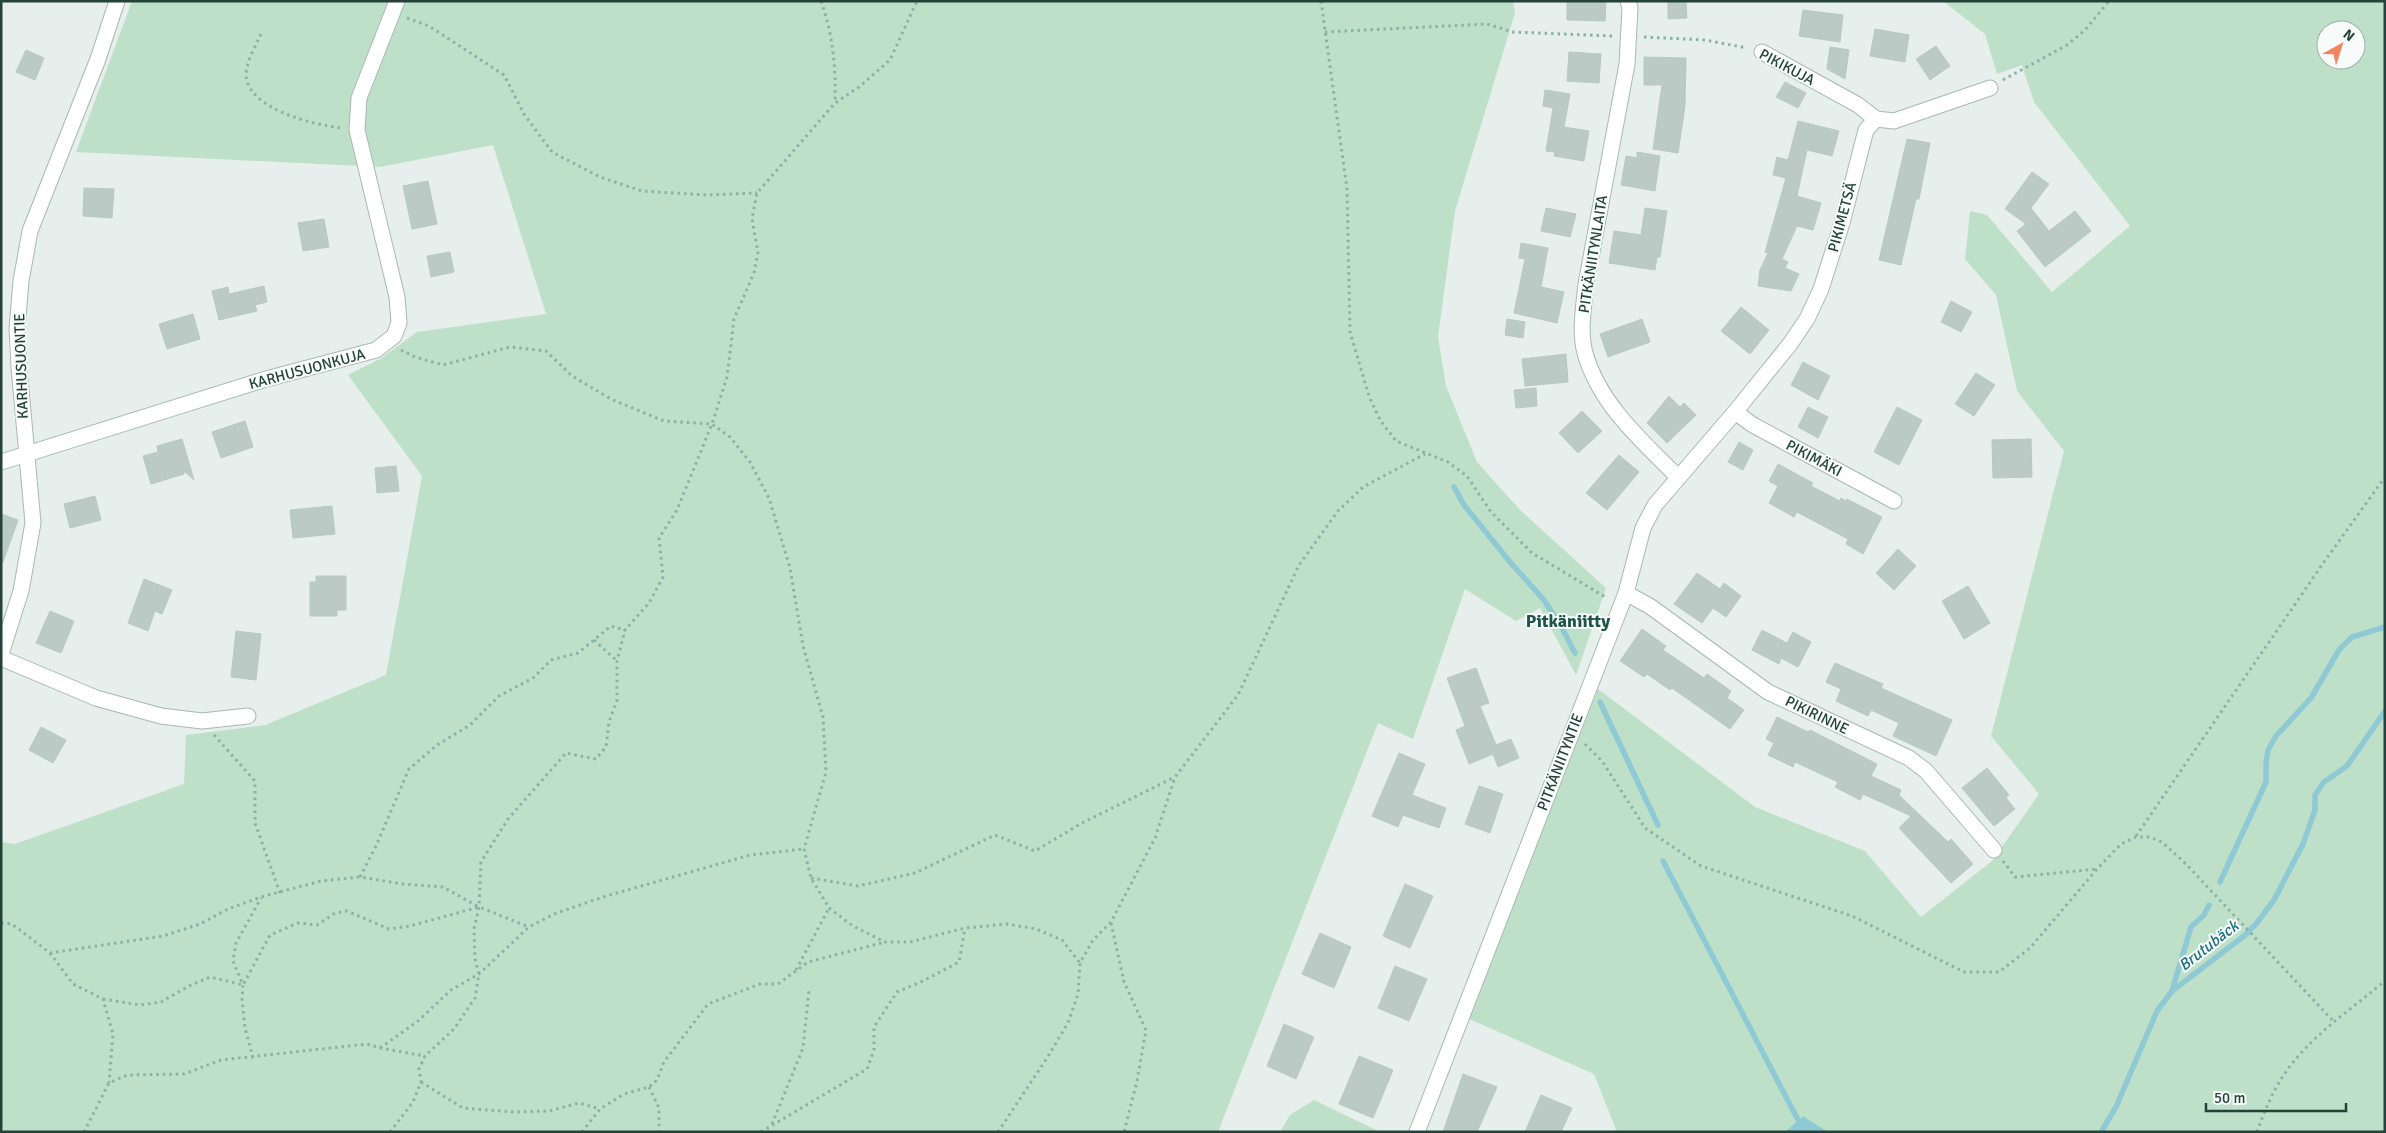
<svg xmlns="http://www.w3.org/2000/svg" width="2386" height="1133" font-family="Signika,sans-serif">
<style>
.green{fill:#bfe0c8;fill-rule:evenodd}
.water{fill:#8ec9d4}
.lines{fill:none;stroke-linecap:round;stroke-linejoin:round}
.stream{stroke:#8ec9d4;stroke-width:5.5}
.building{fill:#bbcac4;stroke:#b8c9c2}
.minor-casing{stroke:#a8b8b2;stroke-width:17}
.path{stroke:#86b3a5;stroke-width:3;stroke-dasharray:2.5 4;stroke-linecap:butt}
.minor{stroke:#fff;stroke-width:15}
.labels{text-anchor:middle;stroke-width:4;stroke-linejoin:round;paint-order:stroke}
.street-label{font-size:15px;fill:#24423a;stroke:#f7fbf9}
.water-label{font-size:16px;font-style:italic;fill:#1c6f80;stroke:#f7fbf9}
.quarter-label{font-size:18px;font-weight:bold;fill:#1f5548;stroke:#f7fbf9}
</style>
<rect width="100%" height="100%" fill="#e6efeb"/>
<g class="green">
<path d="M132,1H1513L1515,13L1455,211L1438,337L1446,386L1477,462L1520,510L1606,588L1576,675L1540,608L1516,621L1465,589L1413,739L1378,723L1218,1132H5L1,1127V842L15,844L184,784L186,735L265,725L386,675L422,476L348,375L380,359L417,332L546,314L493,145L380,167L76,152Z"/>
<path d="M1943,1H2385V1132H1828L1803,1116L1785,1132H1617L1594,1074L1469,1019L1598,689L1755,807L1865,851L1921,917L1992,861L2039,794L1991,736L2064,451L2017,391L1996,295L1965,259L1970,211L1987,215L2052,292L2130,226L2034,102L2022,65L1997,74L1985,34ZM2326,30H2356V60H2326Z"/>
<path d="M1314,1100L1380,1132H1280L1290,1115Z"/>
</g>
<path class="water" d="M1803,1116L1828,1132H1785Z"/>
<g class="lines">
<g class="stream">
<path d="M1454,487L1464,505L1510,562L1544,600L1563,630L1575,653"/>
<path d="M1600,702L1658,825"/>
<path d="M1663,861L1798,1120"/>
<path d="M2220,882L2266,782V764L2268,750L2276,736L2311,698L2339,650L2352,637L2385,627"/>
<path d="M2172,991L2191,927L2204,915L2209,905"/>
<path d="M2101,1132L2116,1107L2157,1011L2172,991L2244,936L2256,924L2274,900L2303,844L2315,810V795L2324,782L2347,766L2385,711"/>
</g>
</g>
<g class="building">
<path d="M1567,1H1606L1605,21L1567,20Z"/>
<path d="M1668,1H1686L1687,18L1668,19Z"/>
<path d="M1803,10L1843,15L1840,42L1799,36Z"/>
<path d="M1875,29L1909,35L1905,62L1870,56Z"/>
<path d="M1936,46L1950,66L1930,80L1916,59Z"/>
<path d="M1830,47L1849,50L1845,79L1827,69Z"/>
<path d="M26,50L44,58L35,80L16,72Z"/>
<path d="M1569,52L1601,54L1599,83L1567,81Z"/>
<path d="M1644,57L1686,58L1685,106L1678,153L1653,149L1662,85H1644Z"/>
<path d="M1785,82L1806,93L1798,108L1776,97Z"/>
<path d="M1545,90L1570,94L1564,127L1589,131L1584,161L1554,156L1555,152L1546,151L1553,108L1543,106Z"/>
<path d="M1798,121L1839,131L1832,156L1807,150L1797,196L1821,203L1813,230L1797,226L1782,259L1788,262L1785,268L1799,274L1791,291L1758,286L1760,270L1768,253L1765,252L1786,178L1773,175L1777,157L1788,160Z"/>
<path d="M1907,139L1930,143L1919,199H1916L1901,265L1879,260Z"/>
<path d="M1637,152L1660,156L1655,191L1621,185L1626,156L1637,158Z"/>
<path d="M2032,172L2049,184L2031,208L2049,231L2075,211L2091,231L2045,267L2017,231L2026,224L2005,209Z"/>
<path d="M428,181L437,224L412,229L403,186Z"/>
<path d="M84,188L114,189L112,218L83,216Z"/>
<path d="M1546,208L1576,214L1570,237L1541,231Z"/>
<path d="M1645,208L1667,211L1660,257H1657L1655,270L1609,263L1614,231L1641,235Z"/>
<path d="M324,219L329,247L303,251L298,223Z"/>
<path d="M1521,243L1548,248L1541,287L1564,292L1557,323L1514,313L1525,259L1519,258Z"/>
<path d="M450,252L454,272L431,277L427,256Z"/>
<path d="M264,286L267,302L255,305L257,311L219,320L212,291L228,287L229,294Z"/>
<path d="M1951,301L1972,312L1961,332L1941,322Z"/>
<path d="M1741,307L1769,330L1750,354L1721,331Z"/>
<path d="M193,314L200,339L167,349L159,324Z"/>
<path d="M1507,319L1525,322L1523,338L1505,335Z"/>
<path d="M1642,319L1650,342L1608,357L1600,334Z"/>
<path d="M1566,354L1568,382L1525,386L1522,359Z"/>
<path d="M1803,362L1830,376L1818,400L1791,385Z"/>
<path d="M1976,373L1995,385L1974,416L1955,404Z"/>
<path d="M1536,388L1537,406L1516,408L1514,390Z"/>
<path d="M1669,396L1680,407L1684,403L1696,415L1667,443L1647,423Z"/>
<path d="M1808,407L1828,417L1818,438L1798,427Z"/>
<path d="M1897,407L1922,420L1899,465L1874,452Z"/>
<path d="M1582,411L1602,431L1578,453L1559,433Z"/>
<path d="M245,421L253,447L221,458L212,432Z"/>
<path d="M182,439L194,480L184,471V474L151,484L143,456L158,452L157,446Z"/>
<path d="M2031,439L2032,477L1993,478L1992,440Z"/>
<path d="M1739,442L1753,450L1743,470L1728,462Z"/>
<path d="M1619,455L1639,472L1607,510L1586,493Z"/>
<path d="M1778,464L1813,483L1811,486L1840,501L1841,498L1846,501L1847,499L1882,517L1863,554L1846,544L1848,539L1797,512L1794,517L1769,503L1778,486L1769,481Z"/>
<path d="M396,466L399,491L377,493L375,468Z"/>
<path d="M95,496L101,520L70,528L64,504Z"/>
<path d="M332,506L335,534L293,538L290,510Z"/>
<path d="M1,514L18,520L3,562L1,561Z"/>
<path d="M1898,549L1916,566L1894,590L1876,573Z"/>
<path d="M1697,573L1720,589L1724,583L1741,596L1726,617L1713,608L1702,623L1674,604Z"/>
<path d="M316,576H346V610H337V616H310V582H316Z"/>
<path d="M144,579L172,590L162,614L155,611L148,631L128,623Z"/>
<path d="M1968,586L1990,623L1964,639L1942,601Z"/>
<path d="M50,611L74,621L61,653L36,643Z"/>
<path d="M1642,629L1666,646L1663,650L1704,678L1707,674L1731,691L1727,698L1744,710L1730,729L1672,688L1670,690L1647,674L1644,677L1620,661Z"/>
<path d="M1762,630L1787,643L1793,632L1811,642L1798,667L1781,658L1779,664L1752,650Z"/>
<path d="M236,631L261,634L256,680L231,677Z"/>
<path d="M1835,663L1883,684L1881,688L1952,720L1936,756L1893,736L1899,723L1871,710L1868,716L1836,701L1841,689L1826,682Z"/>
<path d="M1476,668L1489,703L1480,706L1496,745L1511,739L1519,758L1498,767L1493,754L1469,764L1456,730L1465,726L1447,678Z"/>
<path d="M1777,717L1808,732L1810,730L1877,764L1871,776L1901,790L1899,795L1948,842L1951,839L1973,864L1951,883L1899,828L1911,816L1863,794L1860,800L1835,787L1838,782L1795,762L1793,767L1768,755L1774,743L1766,739Z"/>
<path d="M41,727L66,740L53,763L29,750Z"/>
<path d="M1399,753L1425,764L1412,795L1446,808L1439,828L1403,815L1398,827L1372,816Z"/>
<path d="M1987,768L2009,795L2006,798L2015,809L1994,826L1962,788Z"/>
<path d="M1479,786L1503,794L1490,833L1465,824Z"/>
<path d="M1405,884L1433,896L1410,948L1383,936Z"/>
<path d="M1320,933L1351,947L1334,988L1302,974Z"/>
<path d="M1395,966L1427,979L1409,1021L1378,1008Z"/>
<path d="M1284,1024L1314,1037L1296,1079L1267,1066Z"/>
<path d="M1359,1056L1393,1070L1373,1118L1339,1104Z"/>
<path d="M1463,1074L1497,1087L1477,1132H1443Z"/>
<path d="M1541,1095L1572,1108L1561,1132H1525Z"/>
</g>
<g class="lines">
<g class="minor-casing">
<g id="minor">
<path d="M1628,1L1630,8L1627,64L1586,284C1584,306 1579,331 1585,353C1599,404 1642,441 1678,477"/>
<path d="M1762,52L1858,105L1876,119L1894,121L1990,88"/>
<path d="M1735,412L1753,425L1894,501"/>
<path d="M1,462L266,379L376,350L394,336L399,323L397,297L357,130L359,98L397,1"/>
<path d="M1626,593L1651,607L1768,692L1909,758L1926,771L1994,850"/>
<path d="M1,654L21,591L33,523L19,367L17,329L21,281L30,231L98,59L117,1"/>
<path d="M1,658L96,698L161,716L202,721L248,716"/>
<path d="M1417,1132L1626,593L1643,528L1655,505L1735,412L1790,344L1807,319L1821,289L1842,223L1866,130L1876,119"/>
</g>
</g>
<g class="path">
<path d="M821,1C833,35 836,67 835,103"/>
<path d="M1321,1L1347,189L1350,332L1369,396L1380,420L1396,441L1448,462L1467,476L1491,512L1532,553L1607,598"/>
<path d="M407,18L429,26L504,75L524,114L552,152L600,177L642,191L706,195L757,193"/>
<path d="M1325,32L1487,24L1513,32L1613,36"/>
<path d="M261,34C255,47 247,60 246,74C246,109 315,125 341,128"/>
<path d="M1644,37L1705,40L1747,48"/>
<path d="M2003,80L2067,45L2085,30L2109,1"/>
<path d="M401,350L415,357L443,365L510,347L546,351L572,376L611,399L664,421L712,424L730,437L750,462L769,498L790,568L803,646L823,717L826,772L804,849L811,878L829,908L853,926L885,942H910L965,928L1007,924L1036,929L1062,940L1080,963"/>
<path d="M594,640L617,661"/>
<path d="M214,735L255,781V823L280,893"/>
<path d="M1585,744L1602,761L1645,828L1701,866L1852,916L1964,972H1999L2030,948L2097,869L2121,844L2136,837H2149L2162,842L2186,864L2335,1023"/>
<path d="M2136,836L2324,562L2385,477"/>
<path d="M2003,861L2015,877L2097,869"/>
<path d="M360,877L376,846L409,769L437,745L470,725L499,696L533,678L551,660L578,653L611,626L625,630"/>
<path d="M811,878L858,886L915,873L995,835L1035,851L1082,823L1175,777"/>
<path d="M1,923L12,924L50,953L163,936L200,924L228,909L261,897L321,881L360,877L403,884L443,887L479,907"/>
<path d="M1111,923L1124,982L1146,1030L1137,1081L1124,1132"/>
<path d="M50,953L73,984L103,999L113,1034L109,1083"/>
<path d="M796,970L829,908"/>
<path d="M103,999L140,1005L161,1002L189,986L210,977L243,985L270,935L298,923L317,925L335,913L347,911L389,929L410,926L479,907L529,927"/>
<path d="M380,1048L418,1021L451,990L479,974L529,927L554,914L603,897L750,855L804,849"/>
<path d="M253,1058L245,1028L242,999L243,985L233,961L236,943L261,898"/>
<path d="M421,1082L463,1108L514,1112L549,1111L579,1103L600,1109"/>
<path d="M649,1087L659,1108V1132"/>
<path d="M772,1124L803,1048L809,991"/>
<path d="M84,1132L109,1083L127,1075L184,1074L221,1060L367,1044L380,1048L425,1056"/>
<path d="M390,1132L413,1102L421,1082L419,1069L425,1056L454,1029L475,998L479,974L475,959L474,929L479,907L481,862L508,819L566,753L596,759L606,747L609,722L617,700V661L625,630L649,603L663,577L659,538L677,510L712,424L727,377L734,319L754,273L758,252L752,219L757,193L835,103L859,87L890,60L917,1"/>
<path d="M582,1132L600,1109L624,1094L649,1087L657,1080L664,1062L708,1004L760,984H778L808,962L885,942"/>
<path d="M761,1132L867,1069L874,1050V1027L897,992L923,981L959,962L965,928"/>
<path d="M998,1132L1047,1058L1068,1023L1078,994L1080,963L1093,940L1111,922L1155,838L1175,777L1238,695L1299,565L1338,511L1363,487L1425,454"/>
<path d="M2257,1132C2264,1112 2272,1093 2283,1076C2308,1038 2350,1010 2385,981"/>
</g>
<use href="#minor" class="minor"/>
</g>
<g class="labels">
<g class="street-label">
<text transform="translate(1787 67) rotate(28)" y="5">PIKIKUJA</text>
<text transform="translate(1842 217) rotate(-75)" y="5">PIKIMETSÄ</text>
<text transform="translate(1593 254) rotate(-81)" y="5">PITKÄNIITYNLAITA</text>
<text transform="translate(21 366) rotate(-92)" y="5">KARHUSUONTIE</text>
<text transform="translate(307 369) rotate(-15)" y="5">KARHUSUONKUJA</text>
<text transform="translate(1814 458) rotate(28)" y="5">PIKIMÄKI</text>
<text transform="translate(1817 715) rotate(26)" y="5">PIKIRINNE</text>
<text transform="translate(1560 762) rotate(-69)" y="5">PITKÄNIITYNTIE</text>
</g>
<g class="water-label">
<text transform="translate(2208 945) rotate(-38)" y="6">Brutubäck</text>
</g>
<g class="quarter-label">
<text x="1568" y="627">Pitkäniitty</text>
</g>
</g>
<rect width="2386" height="1133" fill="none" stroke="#24423a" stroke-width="5"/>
<g transform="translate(2341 45) rotate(39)"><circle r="24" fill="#f7fbf9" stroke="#a3b1ad"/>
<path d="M0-4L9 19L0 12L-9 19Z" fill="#f4845f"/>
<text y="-8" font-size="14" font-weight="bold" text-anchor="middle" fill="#24423a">N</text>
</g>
<path d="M2206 1103v8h140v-8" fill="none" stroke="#24423a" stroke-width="2.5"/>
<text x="2214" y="1103" font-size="15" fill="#24423a" stroke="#f7fbf9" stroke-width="4" paint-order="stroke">50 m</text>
</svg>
